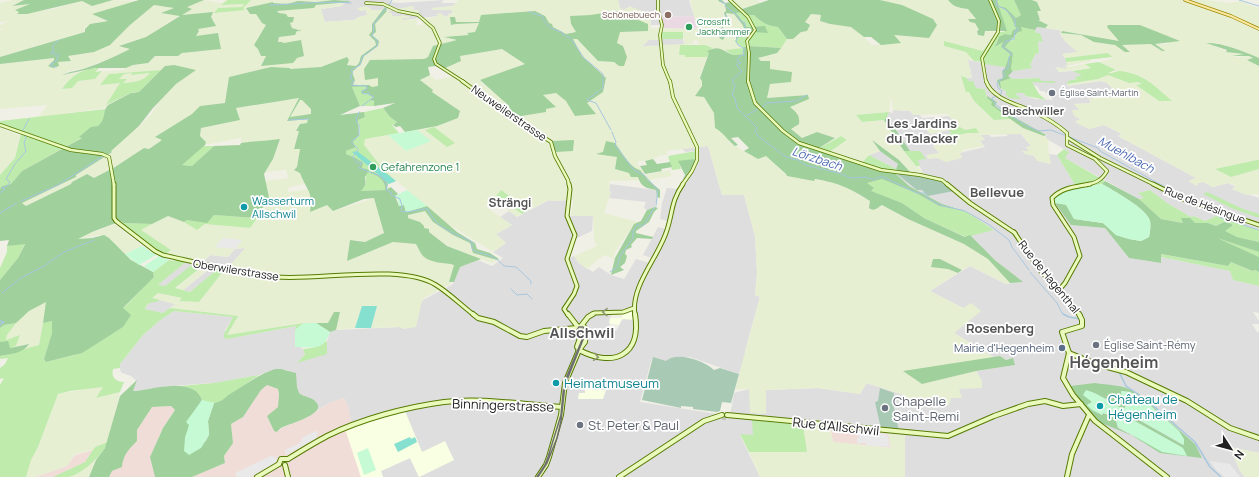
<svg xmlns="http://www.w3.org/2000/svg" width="1259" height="477" font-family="Manrope,sans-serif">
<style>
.residential{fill:#dfdede;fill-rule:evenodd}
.commercial{fill:#f1ddd7}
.industrial{fill:#ead9e3}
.education{fill:#f9ffe2}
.farmland{fill:#e7efd3;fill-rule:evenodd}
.grass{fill:#bfebad;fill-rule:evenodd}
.forest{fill:#a0d09c;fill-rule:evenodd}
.cemetery{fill:#a8cab4}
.park{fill:#c5fad4}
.pitch{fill:#85e0d0}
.parking{fill:#e9e9e9}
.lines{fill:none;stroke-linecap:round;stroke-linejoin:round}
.stream-far1{stroke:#a7c7df;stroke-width:1}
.stream{stroke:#a7c7df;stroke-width:1.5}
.secondary-tunnel{stroke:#c7c7bf;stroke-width:4;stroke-dasharray:4 2;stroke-linecap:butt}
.secondary-far3-casing{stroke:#567b04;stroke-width:3.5}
.secondary-far2-casing{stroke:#567b04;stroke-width:4}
.secondary-far1-casing{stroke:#567b04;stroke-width:5}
.secondary-casing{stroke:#567b04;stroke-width:6}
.primary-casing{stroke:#9d8a00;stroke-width:3.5}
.secondary-far3{stroke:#eafabc;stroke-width:2}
.secondary-far2{stroke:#eafabc;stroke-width:2.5}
.secondary-far1{stroke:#eafabc;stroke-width:3}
.secondary{stroke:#eafabc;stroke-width:4}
.primary{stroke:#fde8a1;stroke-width:2}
.tram{stroke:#6f6f6f;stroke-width:1.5}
.oneway{stroke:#909876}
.education-dot{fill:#8d6e63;stroke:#fff;stroke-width:1.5}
.leisure-dot{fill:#2e9e5b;stroke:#fff;stroke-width:1.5}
.worship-dot{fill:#6b7280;stroke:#fff;stroke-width:1.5}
.culture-dot{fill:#0f9aa8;stroke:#fff;stroke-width:1.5}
.service-dot{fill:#5c6f8a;stroke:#fff;stroke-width:1.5}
.labels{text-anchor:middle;stroke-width:3.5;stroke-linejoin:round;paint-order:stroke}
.far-education-label{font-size:9px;fill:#785e54;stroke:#fff;text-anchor:end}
.far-leisure-label{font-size:9px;fill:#27864d;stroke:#fff;text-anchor:start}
.far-worship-label{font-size:9px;fill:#5b616d;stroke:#fff;text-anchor:start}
.far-quarter-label{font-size:11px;font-weight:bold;fill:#545454;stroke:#fff}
.street-label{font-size:11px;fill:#212121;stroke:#fff}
.leisure-label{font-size:11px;fill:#27864d;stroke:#fff;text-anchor:start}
.culture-label{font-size:11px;fill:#0d838f;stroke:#fff;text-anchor:start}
.worship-label{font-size:11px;fill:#5b616d;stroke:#fff;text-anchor:start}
.service-label{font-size:11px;fill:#4e5e75;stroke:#fff;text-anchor:end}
.water-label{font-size:12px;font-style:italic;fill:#4b69b2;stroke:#fff}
.neighbourhood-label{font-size:12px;font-weight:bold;fill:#545454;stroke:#fff}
.quarter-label{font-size:13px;font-weight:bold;fill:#545454;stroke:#fff}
.near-culture-label{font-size:13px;fill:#0d838f;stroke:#fff;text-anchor:start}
.near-worship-label{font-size:13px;fill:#5b616d;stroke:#fff;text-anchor:start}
.near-street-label{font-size:13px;fill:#212121;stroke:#fff}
.district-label{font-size:15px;font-weight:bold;fill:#545454;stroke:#fff}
.near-quarter-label{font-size:16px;font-weight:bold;fill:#545454;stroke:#fff}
</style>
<rect width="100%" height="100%" fill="#f1f0e7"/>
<g class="residential">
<path d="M344,0H391L390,2L400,3L443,0L442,3H456L453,6L433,8L443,10H452V13L446,17L438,16L403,20V18H409L403,16L404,12L413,10L414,7L404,12L402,16H392L387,13L393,9H387L386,7L383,10H366L367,15L359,17L354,20L324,22L321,9L342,6L344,3L349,2Z"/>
<path d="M618,0H689L694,16L659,17L661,25H651L650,14L628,8L622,10L620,8Z"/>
<path d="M1037,27L1061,30L1060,34L1065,41L1078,52L1063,54L1068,65L1066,69L1056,67L1059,72L1072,71L1083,75L1068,83L1067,86L1101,81L1107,83L1122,97L1096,98L1089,99L1091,103L1075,104L1080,110L1081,120L1075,121L1089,129L1104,125L1122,134L1118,136L1196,178L1197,186L1198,183L1203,182L1213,187L1228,183L1236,187L1232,189L1259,198V230L1216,216L1205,221L1195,216L1191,217L1167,203L1150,190L1138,193L1145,198L1139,199L1065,158L1069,152L1045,138L1046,135L1009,114L1010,111L1001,110L995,106L997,102L987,96L985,89L976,88L968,81L967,78H972L968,60L1005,67L1003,78L997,80L1006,91L1020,99L1015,93H1023L1026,96L1035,99L1053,100L1044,91H1040L1037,86L1033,85L1032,82L1054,81H1041L1039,78L1013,79L1008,76L1009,73L1017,70L1033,68L1030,65L1036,53L1039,54L1038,41L1042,42L1036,33L1035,30Z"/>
<path d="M660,39H683L684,45L643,46L647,40Z"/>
<path d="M893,110L910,111L913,115H920L922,118L949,116L954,121L922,124L930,134L948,130L953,133L934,137L938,143L933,146L939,153L937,158L962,157L959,153L985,147L979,140L981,135L989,134L991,137L1008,136L1006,134H1021L1032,147H1026L1034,156L1050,164L1049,154L1057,155L1077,188L1071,225L1105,228L1129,258L1161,263V257L1231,271L1233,280L1259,286V313L1253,312L1259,321V324H1252L1257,332H1259V453L1230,447L1240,471L1245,477H905L904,435L753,420V435H740L760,477H383L381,471L410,458L419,477L454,460L422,452L405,412L352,425L348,407L344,398L329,403L316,411L317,403L315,401L299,393L297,387L295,373L287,370L275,369L259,375L214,383L168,386L137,391H133L136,380L131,376L122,373L120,370V364L124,359L143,335L159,321L174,311L233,317L225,330L227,339L297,326L295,330L300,347L303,349L305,354L298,362L326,345L330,332L336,330L400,327L404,329L423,300L453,284L460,267L478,260L492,266L503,258L493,252L506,243L496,234L512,225L500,217L509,211L517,217L549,200L552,201L569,200L567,216H593L592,231L575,239L567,259L574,256L579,263L593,272L599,267L611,275L624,279L636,259L650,263L652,258L643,255L658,227L666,229L667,221L660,219L662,203L667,188L678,189L696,164L695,151L686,152L682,149L708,146L722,195H744L755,236L757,273L755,295L760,297L745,351V357L739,374L690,357L669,359L666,362L652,358L640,402L730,416L734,393L749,389L766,414V390L818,388L860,394L866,383L904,395L951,398L958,389L982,381L976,371L1015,365L1000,356L995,358L954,333L980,311L963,308L930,291L970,266L1006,284L1022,282L996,261L970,235L994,230L960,209L942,204L909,186L895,173L901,171L924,175L917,160L925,159L920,151H910L894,129L887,117L889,112L893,113ZM628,310L616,331L608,329L610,323L611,312Z"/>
<path d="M880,151L898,164L896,169L869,155Z"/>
<path d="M610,184L656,190L657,199L655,207L647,210L644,208L646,202L609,198L611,192H609Z"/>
<path d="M246,248L227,269L220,267L190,292L183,290L212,267L201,264L210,255L228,257L235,249Z"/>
<path d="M187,261L194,263L165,287L158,285Z"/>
<path d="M160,300L176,304L163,313L145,309L147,305L151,302Z"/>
</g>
<g class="commercial">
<path d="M267,385L278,389L279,394L278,407L267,416L274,431L277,432L282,428L308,417L329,403L344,398L348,407L352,425L346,429L361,477H192L225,463L224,456L233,443L231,424L243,417L261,390Z"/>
<path d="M171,406L175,410L163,428L150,457L155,477H109L112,471L122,467L123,459L128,450L137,441V430L152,407Z"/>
<path d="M830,427L888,433L891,448L833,442Z"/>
<path d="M93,450L85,462L68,471L53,477H35L67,466L75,455Z"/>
</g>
<path class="industrial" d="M694,16L697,28L692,29L661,28L659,17Z"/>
<g class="education">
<path d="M634,308L636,320L621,319L619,325L609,323L610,318H622V315H611V312Z"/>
<path d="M585,389L606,390L603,399H578L579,393H585Z"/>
<path d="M405,411L422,452L445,441L454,460L419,477L410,458L381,471L383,477H361L345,429L352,425Z"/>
</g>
<g class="farmland">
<path d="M13,0H24L13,5L15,6L30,4L15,10L19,12L18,14L53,9L82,1L92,6L113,0L139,1L93,14L109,20L90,24L84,29L85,32L0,57V30L3,29H0V25L8,21L0,22V3Z"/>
<path d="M204,0L222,3L225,0H228L222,5L245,4L242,7L218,8L244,7L251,0H334L316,2L298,1L286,4L273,3L246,10L250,14H256L262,23L266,25L267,56L261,66L284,43L278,42L279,37L295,35L297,31L300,30L292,28L288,17L277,11L314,8L316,5L344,3L342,6L321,9L325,22L354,20L359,17L367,15L366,10L360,11L357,8L366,6L370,8L372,10H383L372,24L371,33L376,45L361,56L359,63L356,66L333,62L321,67L290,69L289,68L271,67L229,77L225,103L200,106L192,114L156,137L163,139L148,149L144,148L115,167L94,178L87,174L72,182L71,184L26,206L22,203L76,177V175L109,154L111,151L117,144L140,126L152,113L160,100L176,84L195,70L169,65L165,66L161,70L109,74L100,85L120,83L105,108L38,117L48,105L0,109V64L54,58L53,61L58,62L71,61L67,56L94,52L113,42L130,25L154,5L175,8L162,13L180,15L146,37L120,45L130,49L111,58L85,68L69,71L63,75L99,68L96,72L123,70L133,65L148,63L155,56H178L182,53L221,49L196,37L198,29L211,17L212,13L181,15L191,9L186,7ZM102,72L95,79L78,81L71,88L62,89L71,78L78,73Z"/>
<path d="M458,0H618L620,8H621L622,10L628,8L629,6L650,14L651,28L692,29H697V27L690,0H719L718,1L725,4L726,13L734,14L742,23L744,28L741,34L736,36L734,41L743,48L725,50L698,44V41L693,40V44L680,45L679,54L685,55L686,57H707L700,77L702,81V86L695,96H704L711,107L714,113L715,128L728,138L729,142L744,151L758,158L766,156L787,176L831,182L847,187L870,201L875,210L882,205L908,219L964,244L988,259L1010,283L1006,284L970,266L962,270L940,259H934L931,266L948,269L958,273L930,291L963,308L971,303L981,311L954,333L995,358L904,371L922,384L976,371L982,381V388L959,389L962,398H951L949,405L906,400L904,395L867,383L860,394L818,388L766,390V414L750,413L749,389H735L760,297L755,295L757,273L755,236L744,195H722L708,146L667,151V155L657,156L658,158L637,162L645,175L669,170L672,176L649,180L610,181L609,191L611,192L604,213L638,222L634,224L615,252L614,259L604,255L587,269L579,263L574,256L597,246L594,240L593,216H571L573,200L552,201L549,200L529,210L501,190L496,196L522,214L517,217L493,199L486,207L512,225L496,234L506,243L493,252L443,221L383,169L364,145L365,139L388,135L406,151L431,141L417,130L437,126L458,118L460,111L432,92L433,90L420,80L430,75L436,80L454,76L443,69L461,61L460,56L502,49L526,63L480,81L508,105L515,117L546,111L545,109L556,107L543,95L556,93L566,101L575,115L595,114L586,103L603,92L606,78L582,56L572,39H576L598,61L614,62L619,66L627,57L623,46L617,43L620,32L648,31L617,11L590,15L570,16L571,24L576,32L565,34L551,25L479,22H456L455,17L450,18L455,24L479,23L475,32L467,33L474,35L445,37L457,41L447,42L448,44L424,59L370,60L364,69L378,78V87H372L352,85V72L361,64L364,56L378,46L379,41L372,35L375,24L387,9H393L387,13H392V16H402L404,12L396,9L414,6L413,10H419L418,15L404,12L403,16H409V18H403V20L418,19L416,25H422V23L427,22L424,19L438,16L436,14L440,13L446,17L449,16L448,14L452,13V10H431L433,8L453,6ZM661,32L683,33L684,44L661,45L660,46H643L644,43H647L648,40H660Z"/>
<path d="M729,0H757L761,3L740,9Z"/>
<path d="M880,0H948L951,4L960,8H968L976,19H969L975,22L979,30L977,31L979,35L984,36V31L997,32L983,51L944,41V46L966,52L974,61L968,60L972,78L962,77L974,101L994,120L1011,119L1023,128L1044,136L1050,141L1048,142L1049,154L1051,164L1037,161L1034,156L1025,154L1022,151H1029L1026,147L1031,146L1021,134L981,135L985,140L979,141L984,146L962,150L964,152L960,153L962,158L946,162L937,158L928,159L926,155L939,153L933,146L938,143L936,140L967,133H978L976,128L965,130L960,127L930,134L922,124L954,121L947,114L913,115L910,111L893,110L891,98L889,112L856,115L862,122L884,120L904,151L925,175L911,173L899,160L873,141L880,151L869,155L861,164L828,153L847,141L841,136L835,138L817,132L802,138L790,129L798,114L790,107L809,99L808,95L766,98L770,84L791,82L770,69L758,58L777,53L787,39H793L801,32L805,22L811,14L821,15L820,21L830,24L851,27L864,37L872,45L900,42L893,35L911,37L902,5Z"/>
<path d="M1032,0H1207L1230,3L1240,1L1259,8V58L1227,46L1217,43H1207L1231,53H1241L1244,54L1234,55L1236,57L1249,56L1254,58L1247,60L1259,66V160L1216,169L1231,177L1259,169V194L1246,195L1232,189L1236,186L1228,183L1213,187L1203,182L1198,183L1197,186L1188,181L1196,178L1118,136L1122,134L1104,125L1089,129L1075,122L1080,119L1074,116L1072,110H1079L1074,104L1091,103L1089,99L1096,98L1121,97L1107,83L1101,81L1067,86V84L1098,79L1108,75L1129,83L1137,81L1142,84L1136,85L1159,101H1172L1134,75L1118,71L1099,62L1114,58L1107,53L1065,58L1062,54L1077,52L1065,41L1060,34L1061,33L1081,35L1094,42L1115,45L1125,52H1130L1122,45L1151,44L1162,51H1165L1155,44H1168L1158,33L1140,25L1107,27L1120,41L1045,28L1047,25L1038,19L1037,11H1040L1037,2Z"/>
<path d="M1089,59L1092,61L1066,66L1069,67L1085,64L1092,67L1059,72L1055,67L1066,69L1065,65H1068L1066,62Z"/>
<path d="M132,73V75L150,73L147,77L138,82L123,83L126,79L119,80L123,74Z"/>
<path d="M300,98L287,121L309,119L307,123L300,124L297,130L299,131L294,149H300L297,167L304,184L287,188L289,192L309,189L312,200L310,211L327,205L333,211L374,198L384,233L365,242L355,240L348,260L393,242L416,244L446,262L454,265L449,281L451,284L424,298L422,301L416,327L404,329L400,327L371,328L377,306L362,307L355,328L336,330L340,312L334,313L328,323L295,324L237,334L226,335L238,316L170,308L175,304L151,298L158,293L182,298L180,301L199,302L225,269H227L245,248L235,249L228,257L210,255L201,264L166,254L171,250L140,230L168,216L184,222L197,230L205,224L250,228L269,197L265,181L288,178L286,170L266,172L273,159L280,140L241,143V138L205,145V142L200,136L201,128L240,120L236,108Z"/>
<path d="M300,100H302L311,109V116L310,117L289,119Z"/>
<path d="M0,125L6,127L3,129L19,135V138L15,158L0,175Z"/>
<path d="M425,211L433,222L453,235L470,243V249L478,255L497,260L493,263L489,262L448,246L423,228L424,226L420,222L408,218L407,215Z"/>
<path d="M114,224L142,246L125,254L109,238L99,235L76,240L92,232L97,231Z"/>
<path d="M204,265L212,266L183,290L175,289Z"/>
<path d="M47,302L39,345L27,348L28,344L16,346L20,336L6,340L7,335L16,323L29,311L41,304Z"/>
<path d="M104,386L96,398L120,392L108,442L95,447L93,450L75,454L67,466L35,477H26L31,460L38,447L58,394Z"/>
<path d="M803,425L830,427L833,442L891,448L888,433L905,435V477H760L749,452H807Z"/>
<path d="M1230,447L1259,453V477H1245L1240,471Z"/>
<path d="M96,460L88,477H68L83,469Z"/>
</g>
<g class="grass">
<path d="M228,0H251L243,8L245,10L214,13L218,8L242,7L244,4L221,5Z"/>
<path d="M997,0H1014L1021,15L1016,18L1002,7L999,6Z"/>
<path d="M998,7C1008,9 1013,20 1016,29L1013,30L1011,35L1006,34C1000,37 996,39 996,47L1003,41L1001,47L1010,54L1005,67L984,64L983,62L974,61L966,52L944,46V41L983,51L997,32H1004L1002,16Z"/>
<path d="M744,12L747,15H754C761,22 767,26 778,27L787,39L781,48L748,46L744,49L745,54L733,55L725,50L743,48L734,41L739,37L749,36L762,26L747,27L736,13Z"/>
<path d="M1021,27L1035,30L1036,33H1040L1043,42L1038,41L1039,54L1036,53L1030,65L1033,68L1013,71L1011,69L1013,53L1005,47L1008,42L1013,40Z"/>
<path d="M661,32H683V39H660Z"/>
<path d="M680,45H705L713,48L707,51L710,52L707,57H685V55H679Z"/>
<path d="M1107,53L1113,57L1066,62L1065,58Z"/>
<path d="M1099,62L1116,70L1108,73C1112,74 1116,71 1120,71C1144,74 1155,86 1172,101H1159L1136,85L1142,84L1138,82L1129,83L1108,75L1098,79L1067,84L1068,81L1077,79L1075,77L1082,75L1072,71L1091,68L1085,64Z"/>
<path d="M99,68L95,72L102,71L95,79L78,81L72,88L62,89C72,75 81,69 99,68Z"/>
<path d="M161,70L139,92H133L106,105L120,83L100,85L109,74ZM132,73L131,75L150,73C143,82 134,82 123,83L127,79H119L124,74Z"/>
<path d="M961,76L967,78L968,81H973L976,88L985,89L987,98L993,102L991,105L1011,119L994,120L974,101L969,92H966Z"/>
<path d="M1011,78L1013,79L1039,78L1042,81H1054L1056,83L1032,82L1039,94L1046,100L1026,96L1023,93H1015L1021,99L1009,98L1006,95V91L1000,88H1001L1000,82Z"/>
<path d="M356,86H366V89L361,91L364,94L367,93L373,97L372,100L375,103L374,106H360L352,87Z"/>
<path d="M383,108L390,117L397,122L392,125L399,133L365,139L364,145L383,169L396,181L388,184L384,178L372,171L371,172C378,175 386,181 385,190L361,191L366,183V170L362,168L356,158L346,154V151L356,147L353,142L360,133L358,120L365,117L364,112Z"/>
<path d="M106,109C103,131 94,125 80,137H83L22,171L11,184L2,186L0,189V175L15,158L21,133L23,132L0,124V121Z"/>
<path d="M889,112L887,117L884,120L862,122L856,115Z"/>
<path d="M434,127L455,143L447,147L425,130Z"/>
<path d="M960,127L965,130L976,128L979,133H967L936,140L933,137L952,133L948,130Z"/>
<path d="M841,136L847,140L828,153L816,150Z"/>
<path d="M203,146H214L192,166L181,165Z"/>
<path d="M1064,149L1069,152L1065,158L1105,181L1102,184L1077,188L1057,155Z"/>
<path d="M696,151L695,159L679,162L681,169L672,170L668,156Z"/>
<path d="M904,151H920L926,159L918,160L920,166H916Z"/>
<path d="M869,155L896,169L898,171L893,172L861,164Z"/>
<path d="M1257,160H1259V169L1231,177L1215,169Z"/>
<path d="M882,179L918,194L939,206L965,211L994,230L966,237L924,218L902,203L870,191L874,189L867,183Z"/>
<path d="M501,190L529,210L522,214L496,196Z"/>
<path d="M1150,190L1167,203L1191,217L1194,216L1205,221L1216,216L1259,230V242L1237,237L1224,231L1233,225L1226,221L1216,226L1208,223H1195L1181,218L1184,223L1161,219L1139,199L1144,198L1138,193Z"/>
<path d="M1207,192L1243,209L1259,214V218L1231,208L1203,194Z"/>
<path d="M214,215L257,218L250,228L205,224L197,230L184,222L187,220L207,222Z"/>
<path d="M121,221L124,223L152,224L141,230L171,250L164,255L155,251L118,222Z"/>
<path d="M1214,237L1259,252V257L1232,246Z"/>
<path d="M25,243L18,258L0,280V268L7,252V246Z"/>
<path d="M1160,254L1228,266L1231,262L1251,271L1255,270L1259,272V286L1233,280L1230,271L1161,257Z"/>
<path d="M177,259L187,261L158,285L165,286L194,263L204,265L175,288L190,292L220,267L225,269L199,302L179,301L182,298L158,293L152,298L160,300C153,304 148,300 145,309L163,313L170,308L238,316L227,335L304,323L295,330L296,326L227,339L224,338V334L233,317L174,311L159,321L143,335L124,359L120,364V368L113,369C111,378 116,381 124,382L120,392L96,398L103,387L70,391L58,394L38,447L31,460L26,477H0V385L4,378L0,379V368L5,364L8,358L0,359V356C14,353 26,348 39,345L43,323L52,321V333L44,359L46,362L75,355L123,327L122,309C134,299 142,287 154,277L153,272L169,260L174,261Z"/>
<path d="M16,323L7,335L6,340L20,335L16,346L10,348L4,342H0V328L4,325Z"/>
<path d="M327,341V354L297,363L305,354L303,349L312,348Z"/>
<path d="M259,375L218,403L205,402L202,400L197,392L187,387L180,386L214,383Z"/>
<path d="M752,420L803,425L807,452H749L740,434L753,435Z"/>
<path d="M108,442C102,456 83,473 69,477C64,477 57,477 53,477L85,462L95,447Z"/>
</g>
<g class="forest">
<path d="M24,0H113L92,6L82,1L27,14H17L19,12L15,10L30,4L12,6Z"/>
<path d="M139,0H204L187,7L192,9L182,15L213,12L211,17L216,26L198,29L199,31L196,36L218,33L221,49L182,53L178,56H155L148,63L133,65L126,68H95L62,75C70,71 78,71 86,68C101,63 116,56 130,49L119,46L146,37L180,16L161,13L174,8L154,5L130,25L110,45L94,52L68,56L71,61L58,62L59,66L53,68L48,66L54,60V58L0,64V57L85,32V29L90,24L108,21L92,14Z"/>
<path d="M334,0L349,1L350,2L316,5L314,8L277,11L279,13L286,14L288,17H294L293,22L290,23L292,28L302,31H297L295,35L279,37L278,42H282L284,43L301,40L304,56L297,58L293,63L261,66L266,56H261L258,49L254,45L266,25L262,23L256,14H250L246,8L273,2V3L287,4L298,1L316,2Z"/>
<path d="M719,0H722L725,3L730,2L728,0H729L742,9L769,0H880L902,5L933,19L937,25L929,38L894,35L901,43L881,45L871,37H864L851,27L830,24L820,21L821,15L811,14L805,22L810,25L807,31L801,32L793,39H787L778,27C767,26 761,22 754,15H747L744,12L736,13L747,27L765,26L768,33L754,32L749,36H742L736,39V36L741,34V32L744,28L742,24L734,14L726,13L727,17L723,27L726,34L723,40L719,38L723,34L722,26L726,18L724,13L726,11L725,4L718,1Z"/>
<path d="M948,0H997L999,6L1006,8L1016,18L1021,15L1014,0H1032L1037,2L1041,11H1037L1040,20H1038L1048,25L1045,28L1037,27L1035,30L1021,27L1022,31L1018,32C1014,38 1009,41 1005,47L1013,53L1011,69L1013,71L1008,76L1011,78L1000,82L1001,88H1000L997,80L1003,78L1002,71L1004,70L1010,54L1001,47L1003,42L995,47L999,37L1005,34L1011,35L1013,30L1016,29C1013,20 1008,9 999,7L1007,31H985L984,36L978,35L977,31L979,30L975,23L970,22L968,19H976L968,9C960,8 953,7 948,0Z"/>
<path d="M385,7L387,9L386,12L375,24L376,32L372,35L379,41L378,46L364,56L361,64L352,72L355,80L353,85H369L372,87L378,86V78L365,80L364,69L370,60L424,59L428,57L433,46L457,40L444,37L469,35L467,33L475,32L479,23L456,24L451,25L450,17H455L456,22H479L481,15L535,11L545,16L549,23L552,24L553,27L566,34L576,32L571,24L570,16L590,15L617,11L648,24V31L620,32L617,43L623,46L627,57L624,66H619L614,62L598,61L577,39H573L582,56L606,78L603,92L587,103L596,114L575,116L566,101L556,93L543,95L556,107L546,109V112L515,117L508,105L480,80L525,64L502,49L460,56L461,61L443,69L436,66L428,67L430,75L420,80L433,90L432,92L460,111L458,118L437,126L405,132L400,126L396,127L393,125L397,122L390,117L383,108L395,103L374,106V101L370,100L373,97L367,93L362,94L361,91L366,89V86L352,87L360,106L340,115L364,112L365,117L358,120L359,135L353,142L356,147L346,151V154L356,158L363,163L362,168L369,170L365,177C366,184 366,185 361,191L385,190C386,181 378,175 370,173L372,171L384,178L388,184L387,189L391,187L398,194L395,196L399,206L404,205L406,212L427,206L457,232L475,243L477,249L490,253L499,259L497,260L473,253L470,243L453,235L433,222L425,211L408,215V218L420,222L424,226V228L429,229V232L447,246L481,259L460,267L454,282H449L454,265C445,262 431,264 423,256C420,253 418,247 416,244L393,242L347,261L350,240L365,242L384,233L374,198L364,199L333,211L327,205L310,212C313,189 307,192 300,173L294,170L297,167L300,149H294L299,131H296L300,124L307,123L308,119L287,121L299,98L236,108L240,120L201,128L200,136L206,142L205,145L182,165L192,166L214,146L240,145L241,143C254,141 267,141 280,139L273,159L264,174L269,197L257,218L214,215L207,223L187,220L184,222L168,216L152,224L124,223L121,221L92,232L78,239L92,238L104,235L109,238L131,260L153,272L154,277L123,308L131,315L123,327L82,353L46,362L44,359L52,333V321L43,323L46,302L29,311L16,323L4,325L0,328V280L18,258L25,244L7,246L9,240L0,241V189L2,186L11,184L22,171L82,138L79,137L91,127L98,126C107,118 102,112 108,105L131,93L139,92L165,66L174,65L196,70L176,84L153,108L139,126L111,151L112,152L109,154L76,175V177L22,203L26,206L71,184L72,182L87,174L94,178L115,167L144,148L149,149L162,140L155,137L192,114L200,106L225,103L229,77L271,67L290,68V69L321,67L347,57L349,60L347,65L356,66L359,63L361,56L376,45L375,41L369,35L372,31V24ZM300,100H302L311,109V114L290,117Z"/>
<path d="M1108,25H1140L1180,41L1155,44L1165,51H1162L1151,44L1122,45L1130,52H1125L1115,45L1094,42L1081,35L1061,33L1062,31C1081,34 1100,38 1119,41L1107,27Z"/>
<path d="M1206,43C1225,43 1242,51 1259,58V66L1247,60L1253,58L1249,56H1232L1244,54L1226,52L1227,50Z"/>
<path d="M748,46L781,48L777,53L758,58L761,61H770V69L792,72L791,82L770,84L767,98L808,95L809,99L790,107C797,113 800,115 799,124L791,129L802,138L817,132L835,138L816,150L886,172L898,171L896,169L898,164L880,151L872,140L899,160L911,173L901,171L895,173L909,186L942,204L965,211L939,206L918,194L882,179L867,183L874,188L871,191L902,203L924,218L965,237L970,235L996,261L1023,282L1010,283L988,259L964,244L908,219L882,205C877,208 874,212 869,208L870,201C850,188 839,183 815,179L814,181L787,176L786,174L766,156L758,159L744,151L749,148L738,137L731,138L738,145L735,146C728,141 724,133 715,128L714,113L704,97L695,96L702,86V81L700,78L709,53L707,51C720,44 723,52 734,55C738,55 741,54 744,54L743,48Z"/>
<path d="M987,96L997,102L995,106L1001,110L1011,111L1009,114L1046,135L1044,136L1023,128L991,105L992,102L987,98Z"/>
<path d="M887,117L910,151H904L884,120Z"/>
<path d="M574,140L573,151L556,152L551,141Z"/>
<path d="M606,141L615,143C621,151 630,168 640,170L648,180L660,190V198L657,197L656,190C646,188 641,187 638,177H631L629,173L615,169L617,157L596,154L603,152Z"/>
<path d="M653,159L657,164L670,162L672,167L661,169L662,171L645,174L640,166L647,165L645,161Z"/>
<path d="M695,159L693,166L682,181L685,175L678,161Z"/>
<path d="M1105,181L1139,199L1161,219L1183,223L1181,218H1190L1195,223H1208L1216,226L1226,221L1233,225L1225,231L1237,237L1259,242V252L1217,238L1259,257V272L1255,270L1252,271L1231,262L1228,266L1161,254V263L1129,258L1105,228L1071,225L1055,203L1066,204L1074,219L1103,223L1116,235L1129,239L1141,241L1149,237C1150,232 1151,226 1150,221C1148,209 1112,190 1102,184Z"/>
<path d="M655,207L658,208L654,212L649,222L636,231V233L653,237L652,239L637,238L631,245L632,247L626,250L625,254L627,256L625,263L620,267L624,270L611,275L615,258L634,224L641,221L647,210Z"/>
<path d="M933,259H940L962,270L958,273L948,269L931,267Z"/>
<path d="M334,312H340L336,330L330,332L316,323H328Z"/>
<path d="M8,341L10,348L29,344C24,353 10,354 0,356V342Z"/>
<path d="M1000,356L1006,360L1013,358L1015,365L976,371L922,384L903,371Z"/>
<path d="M275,369H281L296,373L297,387L299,393C304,397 312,397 316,402C328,414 288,424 281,428C280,429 278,430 277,432L274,431L267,416L278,407L279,394L278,389L267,385L261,390L243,417L231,424L233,443L224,456L225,463L192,477H155L150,457L163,428L175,410L171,406L152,407L137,430V441C129,449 123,455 122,467L112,471L109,477H89L96,460L105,448L120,396L137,380L133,391H137C153,389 179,381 194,390C198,392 200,396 202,400L195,411L185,438L205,442L209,435L208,421L214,403C222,402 224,398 230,394C245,385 259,374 275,369Z"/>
<path d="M1095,383C1113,386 1123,384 1139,394L1195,444L1202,458L1160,453L1133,436L1099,422L1093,418L1070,386ZM1121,391L1130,392L1144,400L1179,431L1183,445L1125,412L1124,415L1183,448L1133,436L1118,428L1115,417L1103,413L1102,415L1087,405L1092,402V392L1116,404L1118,407L1125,409L1126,405Z"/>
</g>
<g class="cemetery">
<path d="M899,173L913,175L944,182L954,191L928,196L922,190H917L897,174Z"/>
<path d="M653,357L666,361C677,351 705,361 714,370L720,368L739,374L731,403L722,402L720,411L717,412L693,409V407L681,406V408L642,400Z"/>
<path d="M880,388L894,393L893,404L899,431L881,429L875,402L878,401Z"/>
</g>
<g class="park">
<path d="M417,130L431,141L406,151L388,135Z"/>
<path d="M1102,184C1113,190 1147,209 1150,221C1151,226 1150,232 1149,237L1141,241L1129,239L1116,235L1103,223L1074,219L1066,205L1055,203V196L1064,191Z"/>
<path d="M407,190L427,206L406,212L404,205L399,206L398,200L395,196Z"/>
<path d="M142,246L156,255L139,265L125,254Z"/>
<path d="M159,256L169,260L153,272L144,266Z"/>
<path d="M304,323H316L330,332C323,352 313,347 295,347V330Z"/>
<path d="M1086,390C1100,394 1113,405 1124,409L1126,405L1122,400L1121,391L1130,392L1144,400L1179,431L1184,439V445L1125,412L1124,415L1183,448L1187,456L1162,452L1118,427L1115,417L1103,413L1102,415L1092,410L1087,405L1092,402L1083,395Z"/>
<path d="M202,400L214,403L208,421L209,435L201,448L189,455L184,451L185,438L189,425L186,422Z"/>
<path d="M368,448L376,470L364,475L357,453Z"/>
</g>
<g class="pitch">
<path d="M357,151L396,181L389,184L352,152Z"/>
<path d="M362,306H377L371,328H355Z"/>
<path d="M410,437L411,439L415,437L417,442L398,452L394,444Z"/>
</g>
<g class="parking">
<path d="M223,238L242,240L235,249L215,247Z"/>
<path d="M315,431L318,432L316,439L286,455L285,450L300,443L303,437Z"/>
<path d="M859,431L887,434L890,447L866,445V443H857V438H859L857,432Z"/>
<path d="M273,455L274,458L276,456L277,459L276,463L250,477H237L235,473Z"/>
<path d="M1210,461L1230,464L1240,477H1225L1217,471Z"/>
</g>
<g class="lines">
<g class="stream-far1">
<path d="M721,0V2L726,4L725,6L739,17V20L745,23V30L742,32L743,36H738L736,41L738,45L745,49L743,51L744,55L740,56L737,60L741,63L737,64V66L742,71L732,80L735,86L732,95L735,98L737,108L757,128L755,131L758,136L786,157L798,160L805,165L839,173L851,178L866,177L874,180L878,177H883L917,193H925L927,198L940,205L965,211L988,224L1009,240L1012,247L1029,270"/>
<path d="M997,0L996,5L1005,9L1015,19V26L1018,29V31H1015L1014,39L1006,41L1003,47L1012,54L1009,57L1008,68L1003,70L1005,76L997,83L998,88L1002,91L1001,94L998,95"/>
<path d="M1239,0L1259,6"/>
<path d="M270,5C297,4 324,1 351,3"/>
<path d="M389,5L392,0"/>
<path d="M529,12L542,16C545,25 552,30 562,32L563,35L570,38"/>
<path d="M722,38L725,34L722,28L727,17L725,14"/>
<path d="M571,39L584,58L603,74V87L601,90"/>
<path d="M59,40L52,46L54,51L51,53L59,55"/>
<path d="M56,67L50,65L56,61L58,56"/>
<path d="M599,91L587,100L596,103L611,130"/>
<path d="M996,96L992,98L996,105L1025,125L1039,131L1051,130L1098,148L1100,151L1181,196"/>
<path d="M362,106L374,97L368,94L369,93L364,94L362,91L367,89V86L351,85L354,81L350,79L352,76H350L353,73L351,70L360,65L363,56C369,53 372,49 377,46L378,41L372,36L374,31L373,25L387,7"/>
<path d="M761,108L767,103L796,101L807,95"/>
<path d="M751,113L758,109"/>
<path d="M747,115L750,114"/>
<path d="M289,120L309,119"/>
<path d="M23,130L29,119"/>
<path d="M612,132L616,142L615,145L634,170L644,175L658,190L656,206"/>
<path d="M358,149L351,142L359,135V126L356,120L359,112"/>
<path d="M358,150L353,157L357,163L362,162L359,168L382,177L387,185L386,190L392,193L391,195L400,199L402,206L401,211C411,214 418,208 428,209C434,227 456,234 472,242V249C478,254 484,253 491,256C496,258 500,262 504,266L516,267L531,281V284"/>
<path d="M0,193L5,189L2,188L7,186L10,182L6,179L15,164L26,151L24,143L26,138L24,135"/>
<path d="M21,201L58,185L103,156"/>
<path d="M1201,207L1222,218L1259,230"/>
<path d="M0,213L17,203"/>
<path d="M645,223L654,208"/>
<path d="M610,272L617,267L620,256L633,238V232L637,225L642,226L645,224"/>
<path d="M1030,272L1057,303L1062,313L1065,315"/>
<path d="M511,289L517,295L527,294L532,299"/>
<path d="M2,293L21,278L44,266L64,252L94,240"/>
</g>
<g class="stream">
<path d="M1063,314L1069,317L1080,319"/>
<path d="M0,321L4,322L0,325"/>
<path d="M1119,372L1126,386L1148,401L1195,442L1210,467L1221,477"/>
</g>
<path class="secondary-tunnel" d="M722,418H728"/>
<g class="secondary-far3-casing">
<g id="secondary-far3">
<path d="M658,0V10L662,25L660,35L663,65L670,82"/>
<path d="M730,0L748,17L755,30L747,41L749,53L748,82"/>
<path d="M366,3L383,4L398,11L418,15L433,28L440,43L434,59L436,64L464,82"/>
<path d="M986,82L982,58L998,32L999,21L990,0"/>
</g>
</g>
<g class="secondary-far2-casing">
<g id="secondary-far2">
<path d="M462,81L515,119L551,142L555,156L568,180L569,185"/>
<path d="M670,81L673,97L697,147V160L692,171L682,185"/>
<path d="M748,81L755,103L783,131L799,143L881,170L920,175L942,180L948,185"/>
<path d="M986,81C992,99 1017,104 1032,111C1045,117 1057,124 1067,133V145L1095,159L1107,171C1102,180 1096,183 1085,185"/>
<path d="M0,125L71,150L102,154L109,157L114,185"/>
<path d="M1068,138L1100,158L1155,185"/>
</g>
</g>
<g class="secondary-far1-casing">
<g id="secondary-far1">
<path d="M114,184V218L116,221L155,251L163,255C200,263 238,273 276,277C319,281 400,263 436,285C449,293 461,305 474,315"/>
<path d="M947,184L970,203L1015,233"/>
<path d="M1153,184L1183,199L1259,225"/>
<path d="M1014,232L1039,269L1080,315"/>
<path d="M1059,290L1065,283L1080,256L1074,237L1053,205L1052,198C1063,187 1076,187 1090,184"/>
<path d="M568,315L564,309L574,294L577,286L567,259L575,235L567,216L570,189L569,184"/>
<path d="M591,315L594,313L623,312L634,308"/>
<path d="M635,315C630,286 659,257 667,230C673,212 671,201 683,184"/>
</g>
</g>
<g class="secondary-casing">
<g id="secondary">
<path d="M473,314L478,318L494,322L520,336L527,337L544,331L577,328"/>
<path d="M568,314L578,327"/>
<path d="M581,326L588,317L593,314"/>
<path d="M577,328L581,335L577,347L579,350"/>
<path d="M579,350C613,368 642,356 635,314"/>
<path d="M1069,353L1062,332L1082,326V320L1079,314"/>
<path d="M1069,353L1096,364L1126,372L1187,401L1230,428L1259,438"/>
<path d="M1069,353L1063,378L1073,395L1095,421L1167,477"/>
<path d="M727,415L948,436L994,416L1028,404L1045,401L1063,406L1081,404"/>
<path d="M288,459C301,451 314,443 327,436C361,419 406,407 444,402C480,397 525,405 562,407"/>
<path d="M279,464L281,459H288"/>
<path d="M285,465L288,477"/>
<path d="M257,477L279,464"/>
<path d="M538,477L546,465L549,457L561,415L565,383L579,350L585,342L586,329L583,326L578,327"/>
<path d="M619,477L704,421L722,415"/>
<path d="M1067,477L1072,454L1089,415"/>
</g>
</g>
<g class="primary-casing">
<path id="primary" d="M1185,0L1231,16L1259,29"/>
</g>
<use href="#secondary-far3" class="secondary-far3"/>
<use href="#secondary-far2" class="secondary-far2"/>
<use href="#secondary-far1" class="secondary-far1"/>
<use href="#secondary" class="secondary"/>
<use href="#primary" class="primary"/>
<path class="tram" d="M537,477L545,465L548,457L561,415L564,383L582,340V335L577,330L579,327H583L586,330L584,337L565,385L561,421L557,438L547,463L538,477"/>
</g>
<defs><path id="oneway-chevron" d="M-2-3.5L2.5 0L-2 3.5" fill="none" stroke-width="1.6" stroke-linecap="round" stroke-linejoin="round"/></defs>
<g class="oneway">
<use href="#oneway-chevron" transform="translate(605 312) rotate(-178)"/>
<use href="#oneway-chevron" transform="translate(596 357) rotate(8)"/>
</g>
<circle class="education-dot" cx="668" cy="15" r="4"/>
<g class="leisure-dot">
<circle cx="689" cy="27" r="4"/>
<circle cx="373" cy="167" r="4"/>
</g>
<g class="worship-dot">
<circle cx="1052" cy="93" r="4"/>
<circle cx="1096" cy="345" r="4"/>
<circle cx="885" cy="408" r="4"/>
<circle cx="580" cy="425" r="4"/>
</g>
<g class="culture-dot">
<circle cx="244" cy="207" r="4"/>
<circle cx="556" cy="383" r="4"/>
<circle cx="1100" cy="406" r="4"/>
</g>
<circle class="service-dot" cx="1062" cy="348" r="4"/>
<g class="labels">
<g class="far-education-label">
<text x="660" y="18">Schönebuech</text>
</g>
<g class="far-leisure-label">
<text x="697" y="25">Crossfit<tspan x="697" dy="10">Jackhammer</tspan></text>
</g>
<g class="far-worship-label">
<text x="1060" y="96">Église Saint-Martin</text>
</g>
<g class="far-quarter-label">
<text x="1033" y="115">Buschwiller</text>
</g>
<g class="street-label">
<text transform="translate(509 113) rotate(35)" y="4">Neuweilerstrasse</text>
<text transform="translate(1205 205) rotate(21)" y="4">Rue de Hésingue</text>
<text transform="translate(236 270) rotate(9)" y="4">Oberwilerstrasse</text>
<text transform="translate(1049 277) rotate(51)" y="4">Rue de Hagenthal</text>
</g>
<g class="leisure-label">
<text x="381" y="171">Gefahrenzone 1</text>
</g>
<g class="culture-label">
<text x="252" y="205">Wasserturm<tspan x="252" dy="13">Allschwil</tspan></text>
</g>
<g class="worship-label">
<text x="1104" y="349">Église Saint-Rémy</text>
</g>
<g class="service-label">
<text x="1054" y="352">Mairie d'Hegenheim</text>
</g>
<g class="water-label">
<text transform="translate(1126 155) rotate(29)" y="4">Muehlbach</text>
<text transform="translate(817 159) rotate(18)" y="4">Lörzbach</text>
</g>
<g class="neighbourhood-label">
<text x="510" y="207">Strängi</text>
</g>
<g class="quarter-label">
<text x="922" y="128">Les Jardins<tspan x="922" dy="15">du Talacker</tspan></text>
<text x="997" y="197">Bellevue</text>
<text x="1000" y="333">Rosenberg</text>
</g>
<g class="near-culture-label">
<text x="564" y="388">Heimatmuseum</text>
<text x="1108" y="404">Château de<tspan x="1108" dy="15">Hégenheim</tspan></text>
</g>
<g class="near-worship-label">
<text x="893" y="406">Chapelle<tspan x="893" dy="15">Saint-Remi</tspan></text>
<text x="588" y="430">St. Peter &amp; Paul</text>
</g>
<g class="near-street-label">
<text transform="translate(503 405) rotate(2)" y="5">Binningerstrasse</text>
<text transform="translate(836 426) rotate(6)" y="5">Rue d'Allschwil</text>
</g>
<g class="district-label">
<text x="582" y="338">Allschwil</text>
</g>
<g class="near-quarter-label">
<text x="1114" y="368">Hégenheim</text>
</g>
</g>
<g transform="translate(1231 449) rotate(126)" stroke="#ffffff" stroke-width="3" paint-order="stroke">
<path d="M0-3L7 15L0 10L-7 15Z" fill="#212121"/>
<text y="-6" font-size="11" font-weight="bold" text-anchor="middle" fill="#212121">N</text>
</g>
</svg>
